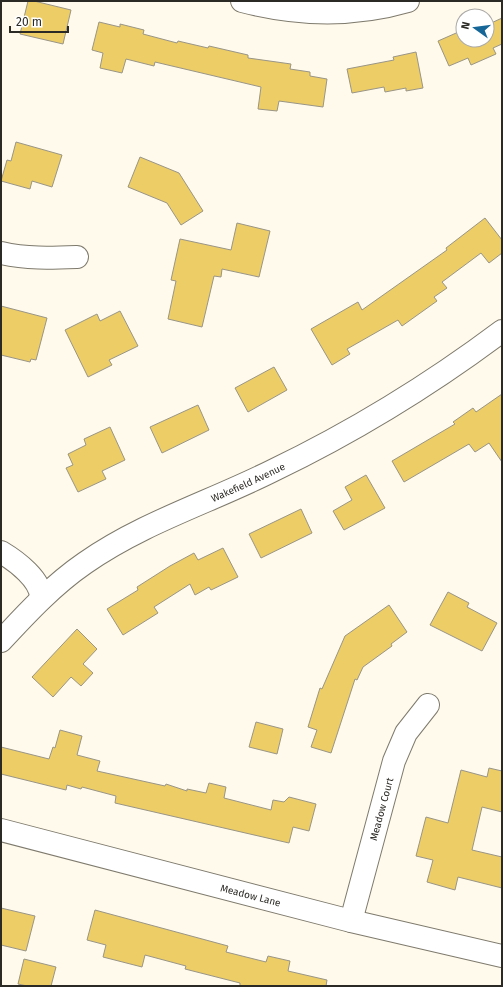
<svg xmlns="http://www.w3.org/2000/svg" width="503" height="987" font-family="'Fira Sans',sans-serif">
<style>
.building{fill:#edcd66;stroke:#999587}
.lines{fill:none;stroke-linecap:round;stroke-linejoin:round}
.minor-casing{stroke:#7e7a6d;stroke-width:24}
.minor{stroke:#fff;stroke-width:22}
.labels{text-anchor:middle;stroke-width:3;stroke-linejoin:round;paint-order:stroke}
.street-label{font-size:10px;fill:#2c2a25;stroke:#fff}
</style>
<rect width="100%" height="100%" fill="#fffaeb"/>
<g class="building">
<path d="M28,1H34L71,10L63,44L20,34Z"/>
<path d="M502,18V44L493,48L496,54L471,65L468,58L449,66L438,41L463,30V40H487V25Z"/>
<path d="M99,22L120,27V24L144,30L143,34L177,43L178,41L208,48L209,46L248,55V58L291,64L290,69L310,72V76L327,79L323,107L279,101L277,111L258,109L261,87L155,62L154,66L126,59L122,73L100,68L103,53L92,50Z"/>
<path d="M416,52L423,88L406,91V88L385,92L384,87L352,93L347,69L394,60L393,57Z"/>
<path d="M16,142L62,155L52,187L32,181L30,189L1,181L7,160L11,161Z"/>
<path d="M140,157L179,173L203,211L181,225L167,203L128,187Z"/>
<path d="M485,218L502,240V253L489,263L481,253L442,282L447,288L434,297L437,301L402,326L398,320L347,349L350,354L332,365L311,329L358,302L362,310L447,250L446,248Z"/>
<path d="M237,223L270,231L259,277L222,269L221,277L214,276L202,327L168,319L176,281L171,280L180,239L231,250Z"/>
<path d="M1,306L47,318L36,360L31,359L30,362L1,355Z"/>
<path d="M120,311L138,346L109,360L112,365L88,377L65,330L97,314L100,321Z"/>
<path d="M274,367L287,390L248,412L235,388Z"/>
<path d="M502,394V462L489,443L475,452L469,444L404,482L392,461L455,424L453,422L473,408L476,412Z"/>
<path d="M198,405L209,430L162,453L150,427Z"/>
<path d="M110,427L125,460L102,471L106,479L78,492L66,468L73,465L68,454L86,445L84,439Z"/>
<path d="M366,475L385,508L344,530L333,511L352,500L345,487Z"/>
<path d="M301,509L312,533L261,558L249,534Z"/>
<path d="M223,548L238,577L211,590L209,587L195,595L190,584L154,607L158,613L123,635L107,609L138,590L137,587L170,566L194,553L198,560Z"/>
<path d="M448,592L469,603L467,607L497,623L482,651L430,625Z"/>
<path d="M389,605L407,632L391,644L392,646L363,667L357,680L355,679L331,753L311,747L317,730L308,727L320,688L322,689L345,636Z"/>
<path d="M77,629L97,649L83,664L93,673L81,686L71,677L53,697L32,677Z"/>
<path d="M256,722L283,729L277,754L249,747Z"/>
<path d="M60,730L82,736L77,755L100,761L97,771L165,786L166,784L187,791V789L206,793L209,783L226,787L224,798L271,810L273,800L284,802L289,797L316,804L309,831L293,827L289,843L115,803L116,796L82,787L81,789L67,785L66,790L1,774V747L49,759L53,747L55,748Z"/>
<path d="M489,768L502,771V812L482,807L472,850L502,857V888L458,877L455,890L427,882L433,860L416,856L426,817L448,823L461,770L487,777Z"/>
<path d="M1,908L35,916L26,951L1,945Z"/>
<path d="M95,910L228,946L226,952L266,962L268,956L290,961L288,971L327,980L326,986H240V983L185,969L186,966L145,955L142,967L103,957L106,945L87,940Z"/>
<path d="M24,959L56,967L51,986H27L18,984Z"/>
</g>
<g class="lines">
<g class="minor-casing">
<g id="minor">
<path d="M242,1C296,15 353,17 408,1"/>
<path d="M1,253C26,259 51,258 77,257"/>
<path d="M1,552C16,561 42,580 41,599"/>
<path id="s1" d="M1,641C27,613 53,585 85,563C142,523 210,502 272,471C353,432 430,385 502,331"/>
<path id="s2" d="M1,830L351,921L502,956"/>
<path id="s3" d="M351,921L394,761L406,733L428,705"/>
</g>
</g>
<use href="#minor" class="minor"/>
</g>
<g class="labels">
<g class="street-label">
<text dy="4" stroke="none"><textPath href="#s1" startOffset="297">Wakefield Avenue</textPath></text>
<text dy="4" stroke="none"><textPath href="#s3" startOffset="116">Meadow Court</textPath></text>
<text dy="4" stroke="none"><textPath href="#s2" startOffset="258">Meadow Lane</textPath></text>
</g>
</g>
<rect width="503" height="987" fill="none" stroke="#2c2a25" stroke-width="4"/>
<g transform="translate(475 28) rotate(284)"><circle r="19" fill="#ffffff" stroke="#abaaa8"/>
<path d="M0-3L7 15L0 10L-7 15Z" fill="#166798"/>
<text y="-6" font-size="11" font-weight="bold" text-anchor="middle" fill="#2c2a25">N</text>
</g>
<path d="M10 26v6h58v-6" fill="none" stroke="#2c2a25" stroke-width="2"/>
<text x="16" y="26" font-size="12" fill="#2c2a25" stroke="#ffffff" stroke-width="3" paint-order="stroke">20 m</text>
</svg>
